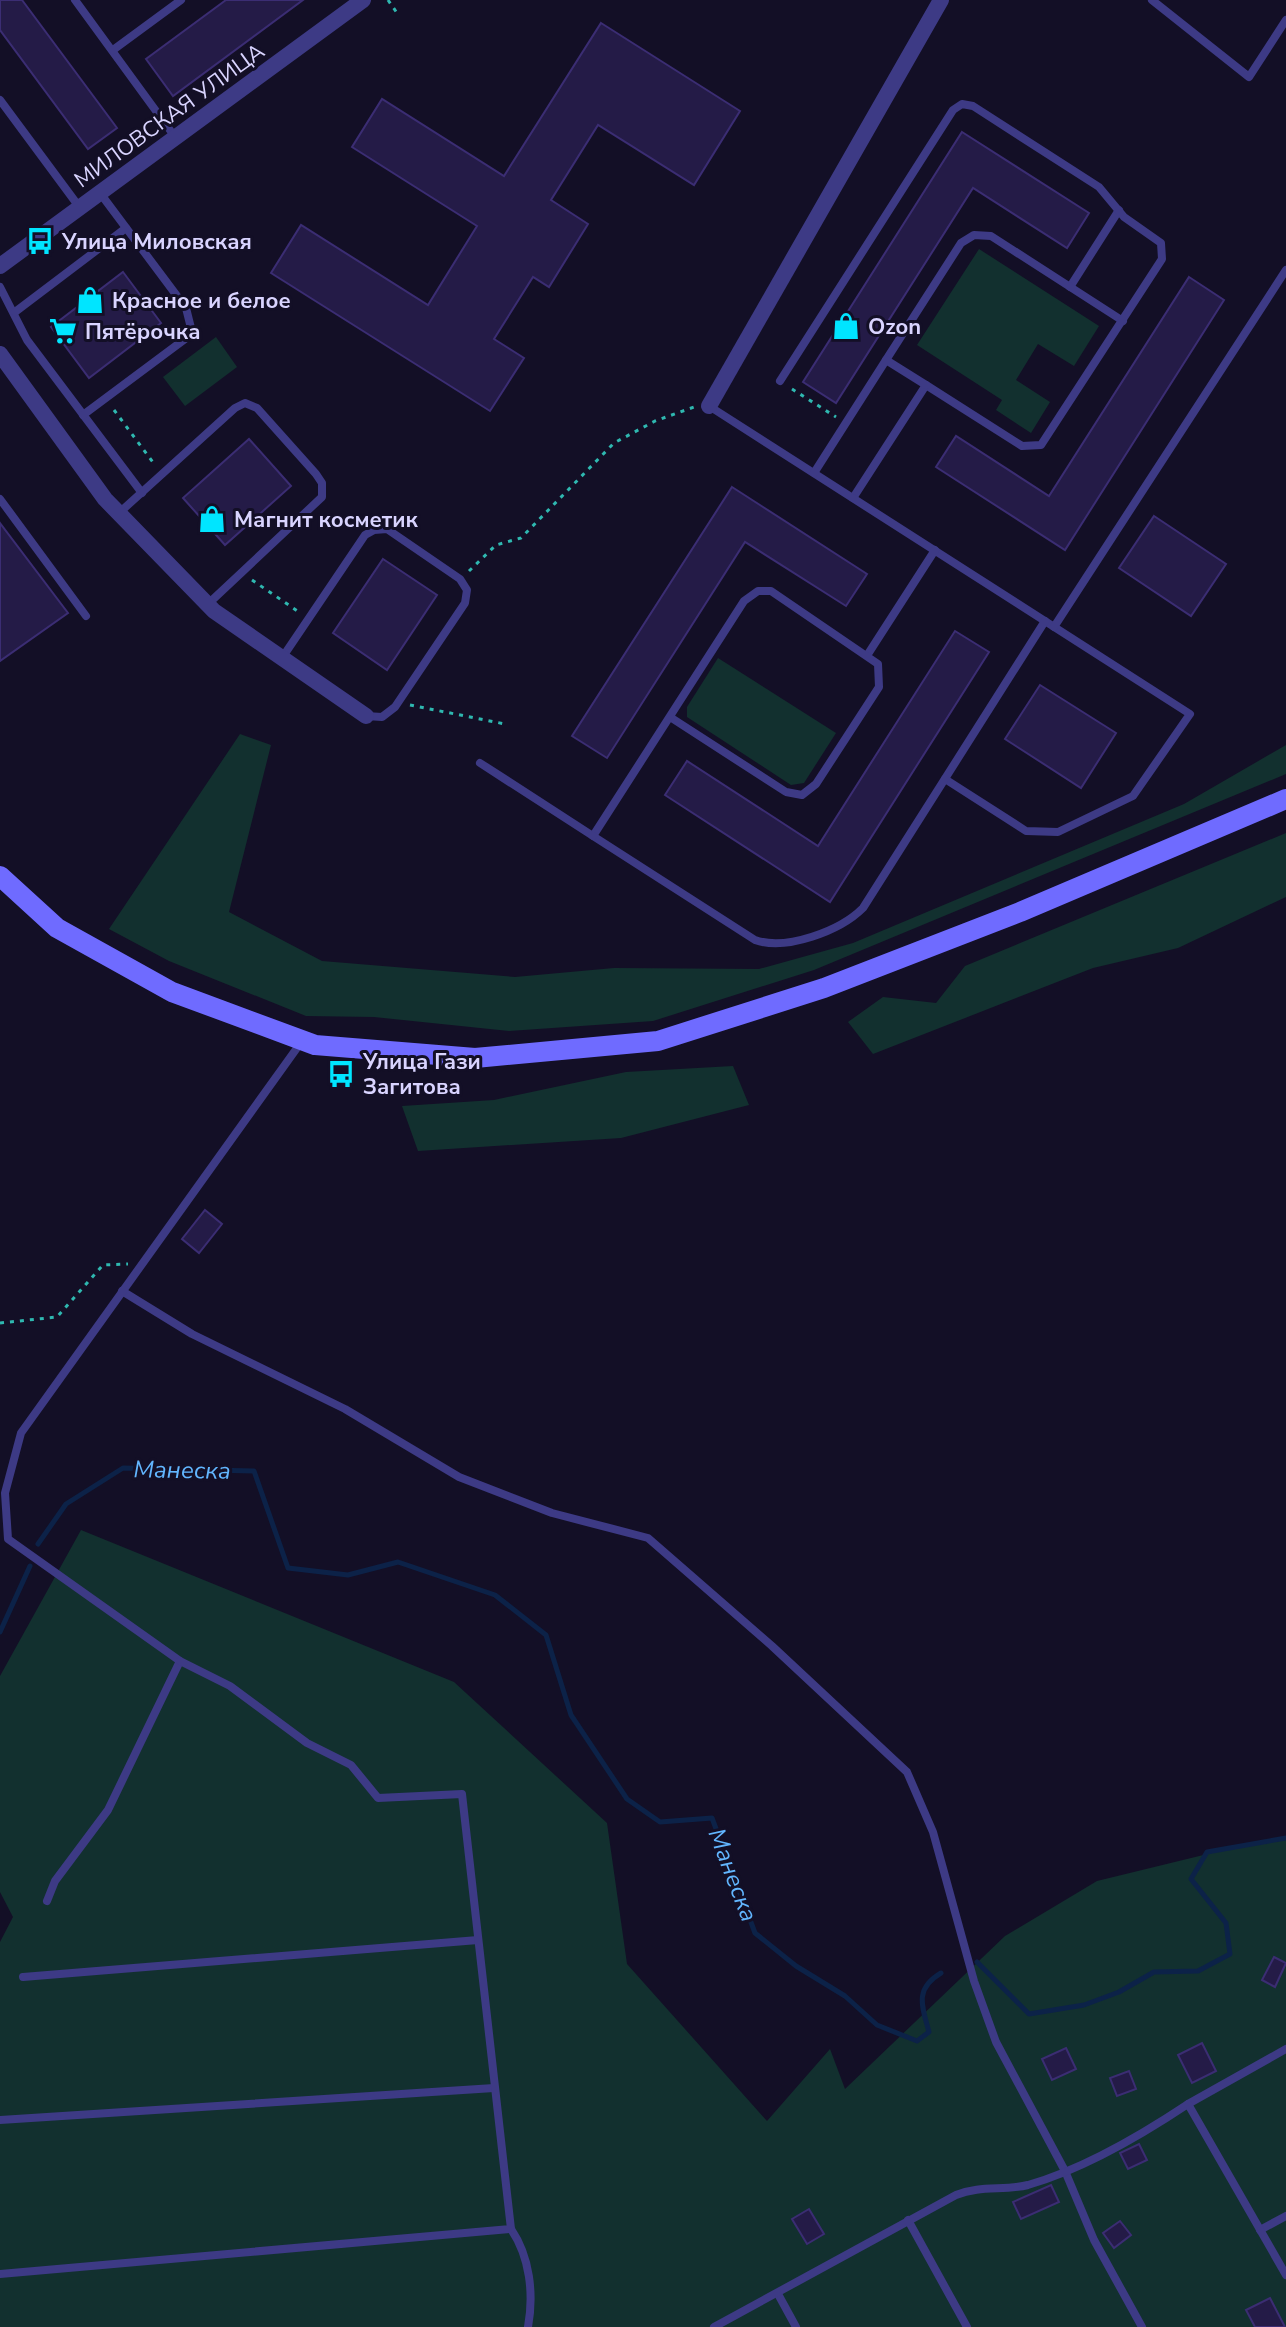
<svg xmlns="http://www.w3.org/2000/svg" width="1286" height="2327" font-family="'Nunito Sans',sans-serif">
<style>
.green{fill:#12302f}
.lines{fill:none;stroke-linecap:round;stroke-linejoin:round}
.stream{stroke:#0c2248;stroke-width:5}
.building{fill:#241b47;stroke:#3b2d73;stroke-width:2}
.path{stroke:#2fb8b0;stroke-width:3;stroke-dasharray:4 6;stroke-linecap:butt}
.lane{stroke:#3d3a85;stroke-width:8}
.street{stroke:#3d3a85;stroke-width:16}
.secondary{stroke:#6f6bff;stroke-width:20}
.labels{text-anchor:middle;stroke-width:6;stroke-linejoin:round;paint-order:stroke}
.street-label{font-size:22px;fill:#d9d4ff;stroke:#130f26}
.poi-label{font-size:22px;font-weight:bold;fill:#d9d4ff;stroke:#130f26;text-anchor:start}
.water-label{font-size:24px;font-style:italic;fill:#62b6ff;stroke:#130f26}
</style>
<rect width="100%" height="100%" fill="#130f26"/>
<g class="green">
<path d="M979,249L1099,326L1074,366L1038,344L1016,380L1050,402L1031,433L996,410L1002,400L917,345Z"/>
<path d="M216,337L237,367L185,406L163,377Z"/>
<path d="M718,658L836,733L804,783L791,785L687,717V707Z"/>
<path d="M240,734L271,745L229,912L322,961L515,977L614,968L759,969L853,943L1184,804L1286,745V774L814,970L653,1021L509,1031L374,1017L306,1016L169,961L109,929Z"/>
<path d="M1286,833V897L1178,948L1093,968L873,1054L848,1022L883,997L936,1003L965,966Z"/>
<path d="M733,1066L749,1105L621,1138L418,1151L402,1106L494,1100L626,1072Z"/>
<path d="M81,1530L454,1682L607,1823L627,1964L767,2121L830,2049L845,2089L1005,1936L1097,1881L1228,1849L1286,1840V2327H0V1942L13,1917L0,1892V1676Z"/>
</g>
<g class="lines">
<g class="stream">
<path d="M38,1544L66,1504L123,1468L254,1471L288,1568L348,1575L398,1562L495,1595L546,1635L571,1715L627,1799L660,1822L712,1818L755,1933L796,1966L845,1996L877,2025L917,2041L929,2032C922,2006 914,1989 941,1973"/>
<path d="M0,1632L30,1566"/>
<path d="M977,1962L1029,2014L1084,2005L1119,1992L1154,1972L1198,1971L1230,1954L1226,1923L1191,1879L1207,1852L1286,1838"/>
</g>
</g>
<g class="building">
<path d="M0,0H22L117,128L88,149L0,30Z"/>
<path d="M226,0H303L173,96L146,59Z"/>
<path d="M601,23L740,111L694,185L598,125L551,200L588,224L549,287L533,277L494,339L524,358L490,411L271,273L301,225L428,305L477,226L352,147L382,99L504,176Z"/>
<path d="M962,132L1089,213L1067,248L973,188L836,403L803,382Z"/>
<path d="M123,272L161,323L89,378L51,327Z"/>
<path d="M1189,277L1224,300L1065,550L936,467L956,436L1049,496Z"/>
<path d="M249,439L291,486L225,545L183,498Z"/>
<path d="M732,487L867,574L846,606L745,542L607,758L572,736Z"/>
<path d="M1154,516L1226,564L1191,616L1119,568Z"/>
<path d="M0,523L68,613L0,661Z"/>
<path d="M383,559L437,595L387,670L333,633Z"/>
<path d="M955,631L989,652L830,902L665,795L687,761L818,846Z"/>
<path d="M1040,685L1116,733L1081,788L1005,739Z"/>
<path d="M205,1210L222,1224L199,1253L182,1239Z"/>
<path d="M1274,1957L1286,1963L1275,1987L1262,1980Z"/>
<path d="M1202,2043L1216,2071L1192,2083L1178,2055Z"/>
<path d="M1066,2048L1076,2069L1052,2080L1042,2059Z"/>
<path d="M1129,2071L1136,2089L1117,2096L1110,2078Z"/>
<path d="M1139,2144L1147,2160L1128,2169L1120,2153Z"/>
<path d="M1051,2185L1059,2202L1021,2219L1013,2202Z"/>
<path d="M809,2209L824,2234L807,2244L792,2219Z"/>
<path d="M1120,2221L1131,2235L1114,2248L1103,2233Z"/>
<path d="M1270,2298L1285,2327H1255L1246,2310Z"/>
</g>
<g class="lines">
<g class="path">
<path d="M388,0L397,13"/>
<path d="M792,389L836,417"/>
<path d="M114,410L155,465"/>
<path d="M469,571L496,545L521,538L614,443L655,421L694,407"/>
<path d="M252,580L299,612"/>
<path d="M410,705L505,724"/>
<path d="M0,1323L57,1317L103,1265L128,1264"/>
</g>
<g class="lane">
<path d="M75,0L175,137"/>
<path d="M1152,0L1249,77L1286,20"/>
<path d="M113,50L181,0"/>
<path d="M0,100L80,208"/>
<path d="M0,287L27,340L142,493"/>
<path d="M1070,287L1119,210"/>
<path d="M15,312L126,228"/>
<path d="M886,360L961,243L974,235L991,236L1123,321"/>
<path d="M780,381L953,110L962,104L973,106L1099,187L1124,217L1161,243L1162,259L1041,445L1022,446L926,385L853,498"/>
<path d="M709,406L1190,714L1133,796L1058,832L1026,831L945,779"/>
<path d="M83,415L185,339L191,328L186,308L100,193"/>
<path d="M814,473L886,360L926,385"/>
<path d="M0,499L86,616"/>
<path d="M119,513L235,408L245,403L257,408L316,474L322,483V497L208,604"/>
<path d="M1054,627L1286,270"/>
<path d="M868,654L935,550"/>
<path d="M282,658L365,535L374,530L387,529L460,579L467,590L465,603L395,707L382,717L366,716"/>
<path d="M670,717L786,792L802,795L816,784L879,687L878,664L771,591H758L744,601L593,836L755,940C786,951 840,931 863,908L1045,621"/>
<path d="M480,763L593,836"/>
<path d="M122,1291L192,1334L345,1409L459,1477L552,1513L648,1538L772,1646L907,1772L933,1832L974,1981L996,2042L1065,2171L1094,2240L1142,2327"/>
<path d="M47,1901L55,1881L108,1810L180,1661L8,1539L5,1493L21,1433L302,1041"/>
<path d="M23,1977L478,1940"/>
<path d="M1188,2104L1286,2049"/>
<path d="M0,2120L494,2088"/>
<path d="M908,2220L967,2327"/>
<path d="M511,2229C530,2257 534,2294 528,2327"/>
<path d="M1260,2230L1286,2216"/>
<path d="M0,2274L511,2229L462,1794L378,1798L351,1765L307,1743L230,1686L180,1661"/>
<path d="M778,2294L796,2327"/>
<path d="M714,2327L956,2195C980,2185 1004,2191 1028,2185C1084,2169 1140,2136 1188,2104L1286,2275"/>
</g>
<g class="street">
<path d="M0,266L363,0"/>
<path d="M0,354L105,499L214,611L366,716"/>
<path d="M709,406L941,0"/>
</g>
<path class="secondary" d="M0,876L57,928L172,992L315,1045L475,1058L658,1041L824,988L1020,912L1286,799"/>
</g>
<defs>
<g id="bus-bare" transform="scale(2.16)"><path d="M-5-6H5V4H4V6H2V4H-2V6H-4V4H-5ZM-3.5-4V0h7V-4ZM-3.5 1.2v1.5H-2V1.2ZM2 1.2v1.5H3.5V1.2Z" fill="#00e5ff" stroke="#130f26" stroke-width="2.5" paint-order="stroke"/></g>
<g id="shop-bare" transform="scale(2.16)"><path d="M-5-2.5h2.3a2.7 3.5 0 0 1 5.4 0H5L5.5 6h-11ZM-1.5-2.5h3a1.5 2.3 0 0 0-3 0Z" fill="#00e5ff" stroke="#130f26" stroke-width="2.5" paint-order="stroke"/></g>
<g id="supermarket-bare" transform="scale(2.16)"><path d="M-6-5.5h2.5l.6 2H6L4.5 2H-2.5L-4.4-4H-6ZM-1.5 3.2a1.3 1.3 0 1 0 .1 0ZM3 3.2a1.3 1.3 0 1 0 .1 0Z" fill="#00e5ff" stroke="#130f26" stroke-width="2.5" paint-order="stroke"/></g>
</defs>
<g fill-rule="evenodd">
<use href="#bus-bare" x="40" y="241"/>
<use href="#shop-bare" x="90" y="300"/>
<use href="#shop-bare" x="846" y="326"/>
<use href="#supermarket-bare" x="63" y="331"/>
<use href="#shop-bare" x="212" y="519"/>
<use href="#bus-bare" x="341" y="1074"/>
</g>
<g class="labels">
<g class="street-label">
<text transform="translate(169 115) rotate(-36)" y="8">МИЛОВСКАЯ УЛИЦА</text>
</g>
<g class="poi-label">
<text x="62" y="249">Улица Миловская</text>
<text x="112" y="308">Красное и белое</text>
<text x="868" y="334">Ozon</text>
<text x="85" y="339">Пятёрочка</text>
<text x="234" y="527">Магнит косметик</text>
<text x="363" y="1069">Улица Гази<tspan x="363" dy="25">Загитова</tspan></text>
</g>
<g class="water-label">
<text transform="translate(182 1470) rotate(1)" y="8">Манеска</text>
<text transform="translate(733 1875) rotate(69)" y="8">Манеска</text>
</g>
</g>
</svg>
